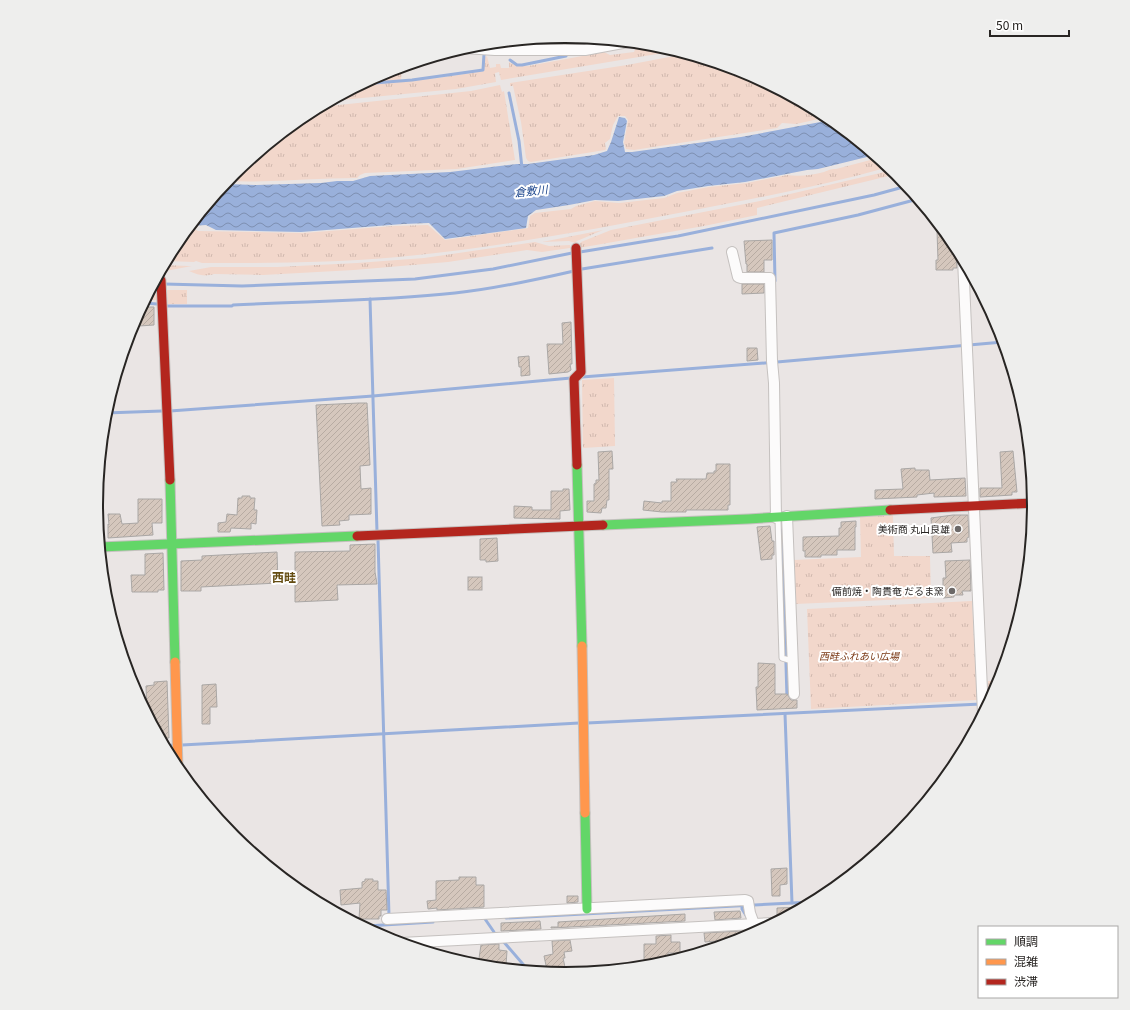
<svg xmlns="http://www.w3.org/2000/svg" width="1130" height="1010" font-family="Georgia,'Noto Sans JP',serif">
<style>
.grass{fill:url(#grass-tufts)}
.water{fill:url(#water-waves)}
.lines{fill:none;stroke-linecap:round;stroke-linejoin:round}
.stream{stroke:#99b0db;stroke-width:3}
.building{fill:url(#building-hatch);stroke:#aaa7a5}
.lane-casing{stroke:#c5c1bf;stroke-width:7}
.street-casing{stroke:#c5c1bf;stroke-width:12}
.fast-casing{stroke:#c5c1bf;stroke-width:11}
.slow-casing{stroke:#c5c1bf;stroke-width:11}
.jam-casing{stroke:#c5c1bf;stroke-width:11}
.lane{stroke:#fcfbfb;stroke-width:5}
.street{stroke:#fcfbfb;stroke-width:10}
.fast{stroke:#63d668;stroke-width:9}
.slow{stroke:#ff974d;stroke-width:9}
.jam{stroke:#b3261e;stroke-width:9}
.poi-dot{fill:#6c6867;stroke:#fff;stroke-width:1.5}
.labels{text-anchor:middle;stroke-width:4;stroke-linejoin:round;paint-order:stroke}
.poi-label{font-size:10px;fill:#282523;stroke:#fff;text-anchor:end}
.park-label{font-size:10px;font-style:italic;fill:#7b3915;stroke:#fff}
.water-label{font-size:11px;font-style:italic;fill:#19438b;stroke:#fff}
.quarter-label{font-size:12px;font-weight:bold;fill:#644c11;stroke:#fff}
.rim{fill:none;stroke:#282523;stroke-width:2}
</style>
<defs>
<pattern id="grass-tufts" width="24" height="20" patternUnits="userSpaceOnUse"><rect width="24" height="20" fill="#f2d7cb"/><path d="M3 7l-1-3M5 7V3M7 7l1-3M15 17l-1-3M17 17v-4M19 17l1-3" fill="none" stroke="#d0b8ae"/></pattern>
<pattern id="water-waves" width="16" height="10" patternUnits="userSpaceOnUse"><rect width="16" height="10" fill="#99b0db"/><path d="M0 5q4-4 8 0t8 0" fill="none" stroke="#7d8fb1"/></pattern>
<pattern id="building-hatch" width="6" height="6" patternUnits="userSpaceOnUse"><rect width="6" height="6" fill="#d5c7bd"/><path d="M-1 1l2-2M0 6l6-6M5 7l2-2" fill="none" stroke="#b7aba2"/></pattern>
</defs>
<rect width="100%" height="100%" fill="#eae5e4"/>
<g class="grass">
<path d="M648,44L657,45L675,51L501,80L499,72L495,73L496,82L456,89L331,101L359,86L438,78L484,71L485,57L487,56L490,68L496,67V64H500L501,68H509V62L517,66H528L604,52L610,55L634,52L636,47Z"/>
<path d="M685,54L745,72L828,117L796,124L782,123L777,128L634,150L626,149L624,143L628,120L625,116H618L613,125L610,139L605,143L606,149L605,150L531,162L528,161L526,158L521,122L513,86H510V83L627,65Z"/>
<path d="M402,67L401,80L368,83V81L386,72Z"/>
<path d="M500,85L502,92L504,91L515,160L457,169L365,173L360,175L357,178C314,178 271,183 227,181L234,173L305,115L320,107L471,91Z"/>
<path d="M878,158L889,167C822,186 753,199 684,212C590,230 494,248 398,257C333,263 268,263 202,263L196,261L194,262L166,261L175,244L188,229L193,228L198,231L303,233L394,226L428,225L445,240L528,228L530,216L535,213L571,209L576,206L595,201L619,203L664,198L677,193L709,187L747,183L787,175C798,177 813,175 824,172C829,170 830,169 836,169Z"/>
<path d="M893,170L897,174L757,208V215L704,226L579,248V245L581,242L611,230L760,201Z"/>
<path d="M603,230L577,241L575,243L569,241L542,242Z"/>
<path d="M535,242L549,246L570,245V248L542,252L527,250L448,262L354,270L263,275L214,274C204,277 198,275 189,271L211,267H277L357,263L424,258Z"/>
<path d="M164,265L189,266H192L160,272Z"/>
<path d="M151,289L152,292L158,293V300H145Z"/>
<path d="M167,290H187V304H168Z"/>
<path d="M614,378L615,446L583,448L582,380Z"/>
<path d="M893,515L894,556H930L931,598L795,604L794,560L861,557L860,517Z"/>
<path d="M972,601L977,700L811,709L807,609Z"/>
<path d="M988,681H999L989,701H988Z"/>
</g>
<path class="water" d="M619,117L625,118L627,121L623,142L625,152H632L741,137L831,120L875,155L818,169L807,170L745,182L708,186L677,191L664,196L618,201L595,200L569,205L536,210L528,216L526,228L445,239L429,223L403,224L301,232L216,230L206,225L191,226L225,184L256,185L321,183L337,181H353L370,176L450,172L517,164H528L594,155L607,151L611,142Z"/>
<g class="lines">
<g class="stream">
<path d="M514,41L551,42L598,39"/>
<path d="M510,60L517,65H522L566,56"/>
<path d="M362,84L412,80L483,70L484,54"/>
<path d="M509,93L519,141L522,168"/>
<path d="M580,252L678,236L874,195L907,186"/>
<path d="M582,269L712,248"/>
<path d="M775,281L774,233L858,215L918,199"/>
<path d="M164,284L242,286L415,279L493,269L572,253"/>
<path d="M370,299L377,532"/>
<path d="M144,303L157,304"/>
<path d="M167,306H232L233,305C307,301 382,301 455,293C495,289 535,280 574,271"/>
<path d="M582,377L777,362L1003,342"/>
<path d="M170,411L373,396L571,378"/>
<path d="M105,413L162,411"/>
<path d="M782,530L787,698"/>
<path d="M378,540L389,916"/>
<path d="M785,714L792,903"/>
<path d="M587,723L981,704"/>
<path d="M182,745L579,723"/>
<path d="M164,746L174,745"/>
<path d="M742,906V909L747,917"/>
<path d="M506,918L812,902"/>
<path d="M485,919L494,932"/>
<path d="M367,926L433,922"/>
<path d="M503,941L528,970"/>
</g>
</g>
<g class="building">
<path d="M937,231H944L955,245L957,268H953V270H936V260H938Z"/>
<path d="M772,240V260H764V272H747V264H746L744,241Z"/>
<path d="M742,284H764V293L742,294Z"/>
<path d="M142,307H154V325L139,326L138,313Z"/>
<path d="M571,322L572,364H570L571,370L568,372L549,374L547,344H563L562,323Z"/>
<path d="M747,348H757L758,360L747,361Z"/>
<path d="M529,356L530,375L521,376V367H519L518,357Z"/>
<path d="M359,403H367L370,465L360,466L361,489L371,488V514L349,515V520L339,521L340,525L322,526L316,405Z"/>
<path d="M612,451L613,469H609V500H607L606,508H602L601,513L587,512V501H594V484L596,483V480H599L598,452Z"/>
<path d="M1013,451L1017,492H1012V495L980,497V488H1002L1000,452Z"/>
<path d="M716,464H730V505H728V510H686V512H662L643,510L644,501L662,503V501H671V482H677L676,479H706L707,473H714V471H716Z"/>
<path d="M915,468V470H929L930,480L965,478L966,496L934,497V493L917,495V497L875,499V490L903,489L901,469Z"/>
<path d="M563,489H569L570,510L560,511V519L514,518V506L532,507V510H551V491H563Z"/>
<path d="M242,496H250V498H255L254,510H257L256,524L251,523V529L231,528L230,532H218V523L226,522L227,514L237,515L238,498H242Z"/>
<path d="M138,499H162V523H152L153,535L108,538V524L109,525L108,514H120L122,524L138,523Z"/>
<path d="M953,515H968L969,537L967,538V542L951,543L952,552L933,553L931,518Z"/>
<path d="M856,521V527H855V550H837V555H821V557H805V551H803V537L839,536V528H841V522Z"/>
<path d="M770,526L772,541H774V555H772V559L761,560L757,527Z"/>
<path d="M497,538L498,561L486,562V560H480V539Z"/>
<path d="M375,544V572L377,584L337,585L338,600L295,602V552L350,551V545Z"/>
<path d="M277,552L278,583L201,587V591H181V561L202,560V556Z"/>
<path d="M163,553L164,590H158V592H132L131,575H145V554Z"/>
<path d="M970,560L971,591H962L963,595H954V597L943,598V578H946L945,561Z"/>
<rect x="468" y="577" width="14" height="13"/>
<path d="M758,663L775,664V694H787L791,700H797V708L757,710L756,687H758Z"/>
<path d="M167,681L169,738H163V734H158L147,713L146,686L154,685V682Z"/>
<path d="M216,684L217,707H210V724H202V685Z"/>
<path d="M787,868V884L780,885V896H772L771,869Z"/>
<path d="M459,877H476V885H484V907L437,910V908L428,909L427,901L436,900V881L459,880Z"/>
<path d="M365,879H373V881H378V890H386L387,910H381V916H379V919H359L360,903L341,905L340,890L362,888V882L365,881Z"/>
<path d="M567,896H578V902L567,903Z"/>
<path d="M804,907L784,917L777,918V908Z"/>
<path d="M740,911L741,918L715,920L714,912Z"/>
<path d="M685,914V921L551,928V927H558V922Z"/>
<path d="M540,921L541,929L501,931V923Z"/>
<path d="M741,931H750L751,935L744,938L729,943V940L705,942L704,933Z"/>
<path d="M671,935V942H680V953H668V962L656,965L644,966V944H656V936Z"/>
<path d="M570,940L572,951L564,952L565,958H563L565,967L547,970L544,956L553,954L552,941Z"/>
<path d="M499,944V950L507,951L506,965L493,964V967L478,965L481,945Z"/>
</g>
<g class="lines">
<g class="lane-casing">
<path id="lane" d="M778,519L782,658L792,661"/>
</g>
<g class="street-casing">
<g id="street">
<path d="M464,48L495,50H585L628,42"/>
<path d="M732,252L738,277L741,278H770L772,361L774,383L776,518"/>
<path d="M963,259L983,713"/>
<path d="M787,516L794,694"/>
<path d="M387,919L745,900L748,901L750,913L757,932"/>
<path d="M401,943L773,923"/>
</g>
</g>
<g class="fast-casing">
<g id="fast">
<path d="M577,465L582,646"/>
<path d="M170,480L175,662"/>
<path d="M603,525L748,519L890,510"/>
<path d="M100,547L357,536"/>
<path d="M585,813L587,909"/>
<path d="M282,876L306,896"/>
</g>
</g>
<g class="slow-casing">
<g id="slow">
<path d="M582,646L585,813"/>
<path d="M175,662L178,769"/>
</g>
</g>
<g class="jam-casing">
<g id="jam">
<path d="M576,248L581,372L574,379L577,465"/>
<path d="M161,280L170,480"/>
<path d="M890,510L1034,503"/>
<path d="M357,536L603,525"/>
</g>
</g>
<use href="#lane" class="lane"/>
<use href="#street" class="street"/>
<use href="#fast" class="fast"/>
<use href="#slow" class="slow"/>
<use href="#jam" class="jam"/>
</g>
<g class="poi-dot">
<circle cx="958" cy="529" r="4"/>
<circle cx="952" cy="591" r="4"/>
</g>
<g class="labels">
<g class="poi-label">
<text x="950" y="533">美術商 丸山良雄</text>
<text x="944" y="595">備前焼・陶貴奄 だるま窯</text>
</g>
<g class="park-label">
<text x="859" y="660">西畦ふれあい広場</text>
</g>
<g class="water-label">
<text transform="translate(531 191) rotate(-6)" y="4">倉敷川</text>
</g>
<g class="quarter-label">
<text x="284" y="582">西畦</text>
</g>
</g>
<path d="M0 0H1130V1010H0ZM103 505a462 462 0 1 1 924 0a462 462 0 1 1-924 0Z" fill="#eeeeed" fill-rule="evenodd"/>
<path class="rim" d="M103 505a462 462 0 1 1 924 0a462 462 0 1 1-924 0Z"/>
<rect x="978" y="926" width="140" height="72" fill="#ffffff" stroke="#a9a8a7"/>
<rect x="986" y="939" width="20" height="6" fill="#63d668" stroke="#a9a8a7"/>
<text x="1014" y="946" font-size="12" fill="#282523">順調</text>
<rect x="986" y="959" width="20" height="6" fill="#ff974d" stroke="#a9a8a7"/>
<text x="1014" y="966" font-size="12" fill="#282523">混雑</text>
<rect x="986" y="979" width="20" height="6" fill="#b3261e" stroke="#a9a8a7"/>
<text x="1014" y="986" font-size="12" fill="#282523">渋滞</text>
<path d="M990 30v6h79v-6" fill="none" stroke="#282523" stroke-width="2"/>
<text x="996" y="30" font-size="12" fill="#282523" stroke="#ffffff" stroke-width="3" paint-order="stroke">50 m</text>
</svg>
